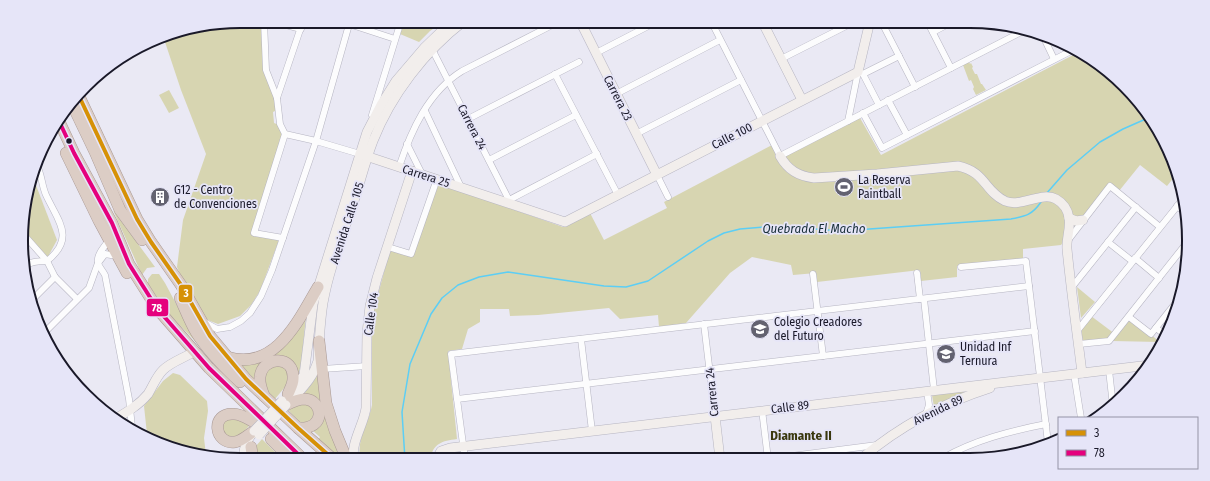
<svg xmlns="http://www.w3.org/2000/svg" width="1210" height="481" font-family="'Fira Sans Condensed',sans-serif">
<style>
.green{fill:#d7d5b1}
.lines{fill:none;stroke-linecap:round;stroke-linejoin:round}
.stream{stroke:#5ccef5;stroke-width:1.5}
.street-casing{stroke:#b6b5c2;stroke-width:7}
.secondary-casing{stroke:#b6b5c2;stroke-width:10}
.highway-casing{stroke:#a99995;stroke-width:12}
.street{stroke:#fcfcfd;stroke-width:6}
.secondary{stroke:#f2eeec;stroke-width:9}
.highway{stroke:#dccdc5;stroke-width:11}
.secondary-bridge-casing{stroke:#b6b5c2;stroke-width:10;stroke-linecap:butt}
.secondary-bridge{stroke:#f2eeec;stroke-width:9}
.bus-1-casing{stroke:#e6e5f8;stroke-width:7}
.bus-2-casing{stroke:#e6e5f8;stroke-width:7}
.bus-1{stroke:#d69106;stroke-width:4}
.bus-2{stroke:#e5007d;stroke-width:4}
.bus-dot{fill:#1a1929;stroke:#e6e5f8;stroke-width:1.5}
.labels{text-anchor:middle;stroke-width:3.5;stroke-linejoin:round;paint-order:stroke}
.street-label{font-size:12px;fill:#1a1929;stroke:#e6e5f8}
.poi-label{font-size:12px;fill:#1a1929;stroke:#e6e5f8;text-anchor:start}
.water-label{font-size:13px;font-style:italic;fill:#19303a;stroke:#e6e5f8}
.neighbourhood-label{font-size:13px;font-weight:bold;fill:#3a380e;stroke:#e6e5f8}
.rim{fill:none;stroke:#1a1929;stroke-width:2}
.line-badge{stroke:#e6e5f8;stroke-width:1.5}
.badge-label{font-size:11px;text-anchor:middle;font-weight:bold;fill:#fff}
</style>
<rect width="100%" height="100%" fill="#eae9f4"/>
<g class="green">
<path d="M240,21H262L265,70L275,95L277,110L273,112L274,123L279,125L283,135L252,234L279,240L260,291L251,305L240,316L218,324L210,321L204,317L184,283L177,267L183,220L206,154L181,90L163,36L170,33Z"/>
<path d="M405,21H444L430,31L419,42L400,34Z"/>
<path d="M1077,53L1103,67L1160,131L1175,176L1167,186L1140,165L1119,191L1109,183L1061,245L1023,249V259L957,266V277L921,281L920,270L817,282L816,273L793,275L791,265L752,257L730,273L686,323L659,327L658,315L620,319L609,308L538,315L510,316L509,309H480V322L468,329L462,349L448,351L457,439C442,441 433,443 430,460H361C355,441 369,423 372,405V337L373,314L390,249L412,257L439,183L563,227L590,213L604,240L667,208L664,202L772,145L779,159L860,118L881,155Z"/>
<path d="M969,62L970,64L971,63L973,67L972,68L975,74H977L981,84H982L986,90L976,95L973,89L974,87L971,80L969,81L963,65Z"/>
<path d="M169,90L179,108L169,113L159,95Z"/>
<path d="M34,180L57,240L44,264L24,235L23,212Z"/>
<path d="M113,210L155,267L147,268L142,275Z"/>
<path d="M152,274H159L165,283L197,343L168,313L148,284V279Z"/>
<path d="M1077,287L1095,302L1081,318Z"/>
<path d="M306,316L301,366L297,377L282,356C265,355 257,364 254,380L239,363L255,362Z"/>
<path d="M1091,316L1115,334L1109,341L1083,343L1081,329Z"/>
<path d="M1130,318L1160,342L1112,341Z"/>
<path d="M272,365L283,366L290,376L285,387L275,399L265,389L264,373Z"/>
<path d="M318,372L343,460H340L318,440L320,437L313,431C323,427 325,420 324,410L303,395L313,382Z"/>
<path d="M173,373L180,375L207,401L208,411L204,438L206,455L183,452L147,434L144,406L163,381Z"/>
<path d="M972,390L934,407L932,395Z"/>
<path d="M309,402L315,412L310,423H300L288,410L291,407Z"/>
<path d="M235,418L247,424L249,426L240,436L224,437L220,421Z"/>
<path d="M262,439L277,454L278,460H255L256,446Z"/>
</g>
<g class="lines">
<g class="stream">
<path d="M1046,194L1067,170L1100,142L1123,129L1148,118"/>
<path d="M405,460L402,412L410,364L431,314L442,298L458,285L479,277L508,272L604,286L626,287L648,281L708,241L724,233L740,229L776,226L841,231L1011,219C1026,216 1032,215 1041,202"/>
</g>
<g class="street-casing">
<g id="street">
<path d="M264,21L266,70L277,98L280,124L285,134"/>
<path d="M271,21L301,29"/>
<path d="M338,21L349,24L395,39"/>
<path d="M711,21L780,156L1027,29"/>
<path d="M881,21L915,87"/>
<path d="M927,21L951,68"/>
<path d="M933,32L954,21"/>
<path d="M1043,36L1054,59"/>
<path d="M433,51L511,204"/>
<path d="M596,53L658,21"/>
<path d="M781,59L856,21"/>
<path d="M555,74L618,195"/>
<path d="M863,74L879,105"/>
<path d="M616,94L720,40"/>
<path d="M277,98L303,21"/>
<path d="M888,100L907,135"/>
<path d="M425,111L461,187"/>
<path d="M863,113L882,148L1071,51"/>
<path d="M372,115L401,21"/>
<path d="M468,119L579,62"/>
<path d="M848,121L858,72L863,74L899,56"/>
<path d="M285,134L316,141L360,154"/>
<path d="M636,134L741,80"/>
<path d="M407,144L422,174"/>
<path d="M489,160L576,115"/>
<path d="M399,167C411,131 428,92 462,71L560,21"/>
<path d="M657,175L668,197"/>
<path d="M509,200L597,154"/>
<path d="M1177,206L1187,214"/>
<path d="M24,235L47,261L55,277L77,299"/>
<path d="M283,238L254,233L285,134"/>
<path d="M1069,239L1110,186L1160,227"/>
<path d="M109,240C105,246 96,255 98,263C99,267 103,271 105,275L129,399L132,427"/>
<path d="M1108,242L1132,261"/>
<path d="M388,247L411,254L437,179"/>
<path d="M1135,258L1159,278"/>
<path d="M25,266C31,261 40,261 47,261C76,238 58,221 46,195C42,186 42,177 38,168"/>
<path d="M961,267L1026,261L1048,443"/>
<path d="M917,273L920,299"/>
<path d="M813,274L823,356"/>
<path d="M1072,287L1136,207"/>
<path d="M924,299L934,390"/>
<path d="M32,300L55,277"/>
<path d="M1129,317L1151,334L1182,295"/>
<path d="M204,322L217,329L230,327L241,321L250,313L261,296L272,270L316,141L350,21"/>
<path d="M704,324L715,416"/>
<path d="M1156,328L1165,335"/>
<path d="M1077,331L1183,199"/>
<path d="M45,332L89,288L98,263L105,254L117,256"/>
<path d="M581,339L592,431"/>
<path d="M1079,344L1109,341L1185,245"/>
<path d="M1140,366L1141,375"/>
<path d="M322,369L367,366"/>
<path d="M1109,370L1113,406"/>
<path d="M1074,374L1081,418"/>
<path d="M457,399L1035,331"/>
<path d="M762,410L768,459"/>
<path d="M926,414L929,405L927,391"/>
<path d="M870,452L876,458"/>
<path d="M943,458C975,440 1010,431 1046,424"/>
<path d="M465,459L451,354L1029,286"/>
<path d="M768,459L877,445"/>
</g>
</g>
<g class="secondary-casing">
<g id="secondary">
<path d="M580,21L657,175"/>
<path d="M762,21L802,100"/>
<path d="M360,154L565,222L858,72L870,21"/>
<path d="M780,156C788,170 798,176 814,178L877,174L958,166C986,172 984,191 1005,201C1021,208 1042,191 1056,199C1063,203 1068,210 1069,218C1071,228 1066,239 1067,249C1071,290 1077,332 1082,373"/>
<path d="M1069,218L1076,221L1083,220"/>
<path d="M290,392L304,375L313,304L367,132L381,105L396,81L425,47L452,21"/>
<path d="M288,404C300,390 313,379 318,361C319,342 320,322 323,303C329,269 342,237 353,204C360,183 365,162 373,141C391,95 425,51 464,21"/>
<path d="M715,416L720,459"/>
<path d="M115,419C127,412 139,405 148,394C153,386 156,377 163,370C170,363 181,359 190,354"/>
<path d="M862,458C900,426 943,403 990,388"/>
<path d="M244,460C243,450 246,441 252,434"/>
<path d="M354,460C350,444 364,424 366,408L367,333L370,306L377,278L412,171"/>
<path d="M436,460L441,451L450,448L1150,365"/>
</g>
</g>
<g class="highway-casing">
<g id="highway">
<path d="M79,96L137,219L151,242L181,285L210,336L246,379L298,428L334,460"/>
<path d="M72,104L95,152L120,210L142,240"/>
<path d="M59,121L74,153L112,223L129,264L153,302L161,313L209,368L304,460"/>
<path d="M66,153L99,221L127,273"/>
<path d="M180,298C185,309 190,322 196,332C208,351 225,368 240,382"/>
<path d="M319,341L326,403L335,431L347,460"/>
<path d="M227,357C275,372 298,321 318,287"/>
<path d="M264,396C262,390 259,384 260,377C262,356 295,354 293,379C293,384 290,389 288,394"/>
<path d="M286,405C292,402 298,399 305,399C323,400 327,430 298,428"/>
<path d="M254,431C248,435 242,441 235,442C214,445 210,412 234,414C241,414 248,419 254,422"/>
<path d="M271,439L292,460"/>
<path d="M251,447L253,460"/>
</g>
</g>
<use href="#street" class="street"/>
<use href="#secondary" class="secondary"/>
<use href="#highway" class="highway"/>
<g class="secondary-bridge-casing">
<g id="secondary-bridge">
<path d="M254,431L282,401"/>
<path d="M259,435L286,405"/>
</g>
</g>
<use href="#secondary-bridge" class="secondary-bridge"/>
<g class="bus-1-casing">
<path id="bus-1" d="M79,96L137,219L151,242L181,285L210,336L246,379L298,428L334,460"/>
</g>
<g class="bus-2-casing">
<path id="bus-2" d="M59,121L74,153L112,223L129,264L153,302L161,313L209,368L304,460"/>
</g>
<use href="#bus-1" class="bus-1"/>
<use href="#bus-2" class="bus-2"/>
</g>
<defs>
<g id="stadium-disc" transform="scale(1)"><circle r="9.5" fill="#636270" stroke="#e6e5f8"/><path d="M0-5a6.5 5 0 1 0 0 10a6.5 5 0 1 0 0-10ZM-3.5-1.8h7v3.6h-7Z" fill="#fff"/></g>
<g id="building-disc" transform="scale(1)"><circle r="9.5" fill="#636270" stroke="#e6e5f8"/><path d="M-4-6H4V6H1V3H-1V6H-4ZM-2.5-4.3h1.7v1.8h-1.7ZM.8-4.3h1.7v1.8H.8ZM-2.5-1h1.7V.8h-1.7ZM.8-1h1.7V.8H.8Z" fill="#fff"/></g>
<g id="school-disc" transform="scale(1)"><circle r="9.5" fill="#636270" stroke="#e6e5f8"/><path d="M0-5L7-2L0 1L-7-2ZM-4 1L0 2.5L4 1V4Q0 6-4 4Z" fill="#fff"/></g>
</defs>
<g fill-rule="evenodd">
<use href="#stadium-disc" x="844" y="187"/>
<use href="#building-disc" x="160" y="197"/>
<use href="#school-disc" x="760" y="329"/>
<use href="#school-disc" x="946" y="354"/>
</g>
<circle class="bus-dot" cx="69" cy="141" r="3.5"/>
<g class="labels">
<g class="street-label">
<text transform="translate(618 98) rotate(63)" y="4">Carrera 23</text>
<text transform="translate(472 127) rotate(63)" y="4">Carrera 24</text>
<text transform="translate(732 136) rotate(-27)" y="4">Calle 100</text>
<text transform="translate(426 176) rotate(18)" y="4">Carrera 25</text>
<text transform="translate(347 223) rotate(-72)" y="4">Avenida Calle 105</text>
<text transform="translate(371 314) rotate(-82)" y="4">Calle 104</text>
<text transform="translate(712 392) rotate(-96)" y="4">Carrera 24</text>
<text transform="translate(790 407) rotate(-7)" y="4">Calle 89</text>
<text transform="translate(938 410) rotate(-26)" y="4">Avenida 89</text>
</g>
<g class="poi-label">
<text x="858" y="184">La Reserva<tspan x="858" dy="14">Paintball</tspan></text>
<text x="174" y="194">G12 - Centro<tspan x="174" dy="14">de Convenciones</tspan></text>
<text x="774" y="326">Colegio Creadores<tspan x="774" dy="14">del Futuro</tspan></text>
<text x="960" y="351">Unidad Inf<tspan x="960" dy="14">Ternura</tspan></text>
</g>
<g class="water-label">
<text x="814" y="233">Quebrada El Macho</text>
</g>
<g class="neighbourhood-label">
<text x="801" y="440">Diamante II</text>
</g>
</g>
<path d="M0 0H1210V481H0ZM240 28H970A212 212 0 0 1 1182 240V241A212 212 0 0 1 970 453H240A212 212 0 0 1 28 241V240A212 212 0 0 1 240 28Z" fill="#e6e5f8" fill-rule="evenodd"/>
<path class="rim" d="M240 28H970A212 212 0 0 1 1182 240V241A212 212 0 0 1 970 453H240A212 212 0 0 1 28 241V240A212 212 0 0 1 240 28Z"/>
<g class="line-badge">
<rect x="178" y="284" width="15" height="19" rx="4" fill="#d69106"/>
<rect x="146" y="298" width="23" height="19" rx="4" fill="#e5007d"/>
</g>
<g class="badge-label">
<text x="186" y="297">3</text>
<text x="157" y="312">78</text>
</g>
<rect x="1058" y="417" width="140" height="52" fill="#e6e5f8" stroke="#9493a5"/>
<rect x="1066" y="430" width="20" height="6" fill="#d69106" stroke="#9493a5"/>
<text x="1094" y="437" font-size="12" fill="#1a1929">3</text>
<rect x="1066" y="450" width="20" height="6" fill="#e5007d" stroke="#9493a5"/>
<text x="1094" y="457" font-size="12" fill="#1a1929">78</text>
</svg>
